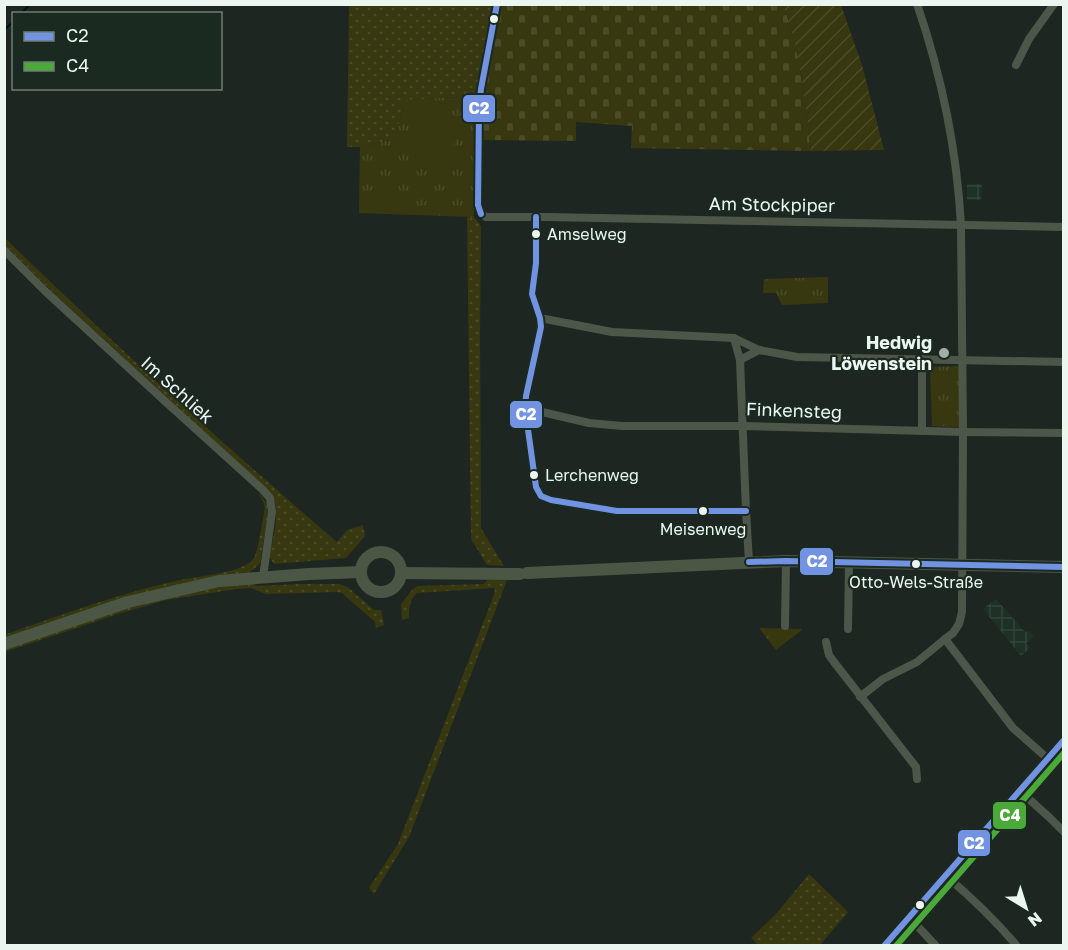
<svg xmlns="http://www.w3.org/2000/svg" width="1068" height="950" font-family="'Golos Text',sans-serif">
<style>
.industrial{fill:url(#industrial-grid)}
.grass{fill:url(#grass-dots)}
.cemetery{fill:url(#cemetery-stones)}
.park{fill:url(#park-tufts)}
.garden{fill:url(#garden-furrows)}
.pitch{fill:#373810}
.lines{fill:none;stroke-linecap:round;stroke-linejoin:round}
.stream{stroke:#041214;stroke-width:2}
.street{stroke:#4d5749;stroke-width:8}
.secondary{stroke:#4b5744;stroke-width:12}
.bus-1-casing{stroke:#1b2a21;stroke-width:10}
.bus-2-casing{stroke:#1b2a21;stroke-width:10}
.bus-1{stroke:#7293e2;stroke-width:6}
.bus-2{stroke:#4aa939;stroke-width:6}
.bus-dot{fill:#ecf6f0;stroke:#1b2a21;stroke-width:2}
.poi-dot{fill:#a4ada8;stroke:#1b2a21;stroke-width:2}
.labels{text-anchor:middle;stroke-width:4.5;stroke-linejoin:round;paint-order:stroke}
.bus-label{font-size:16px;fill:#ecf6f0;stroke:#1b2a21;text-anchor:start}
.street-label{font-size:18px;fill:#ecf6f0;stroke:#1b2a21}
.poi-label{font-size:18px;font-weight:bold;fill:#ecf6f0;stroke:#1b2a21;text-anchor:end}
.line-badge{stroke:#1b2a21;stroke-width:2}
.badge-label{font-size:16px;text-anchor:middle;font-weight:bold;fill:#fff}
</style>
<defs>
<pattern id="industrial-grid" width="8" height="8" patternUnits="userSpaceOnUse" patternTransform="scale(1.5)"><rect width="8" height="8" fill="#1d3126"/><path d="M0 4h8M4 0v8" fill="none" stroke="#33453b"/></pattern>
<pattern id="grass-dots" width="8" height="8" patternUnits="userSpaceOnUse" patternTransform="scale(1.5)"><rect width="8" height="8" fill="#373810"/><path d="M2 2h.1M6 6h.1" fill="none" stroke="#4a4c27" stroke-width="1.8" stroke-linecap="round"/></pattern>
<pattern id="cemetery-stones" width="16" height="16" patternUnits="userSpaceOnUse" patternTransform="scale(1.5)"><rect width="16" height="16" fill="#373810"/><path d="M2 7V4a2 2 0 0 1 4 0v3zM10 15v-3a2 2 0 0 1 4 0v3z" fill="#4a4c27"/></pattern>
<pattern id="park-tufts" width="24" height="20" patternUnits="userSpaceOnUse" patternTransform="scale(1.5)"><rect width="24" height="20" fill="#373810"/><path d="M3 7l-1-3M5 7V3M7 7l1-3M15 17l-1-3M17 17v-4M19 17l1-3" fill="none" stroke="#4a4c27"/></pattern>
<pattern id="garden-furrows" width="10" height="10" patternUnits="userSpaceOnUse" patternTransform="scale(1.5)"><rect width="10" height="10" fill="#373810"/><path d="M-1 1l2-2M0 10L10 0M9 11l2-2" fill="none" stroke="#4a4c27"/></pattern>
</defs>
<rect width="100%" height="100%" fill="#1e2622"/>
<g class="industrial">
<path d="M967,184H982L981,200H967Z"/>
<path d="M996,599L1025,632L1029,631L1034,637L1026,643L1030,648L1021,656L983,609Z"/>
</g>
<g class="grass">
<path d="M349,5H492L481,69L478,96L405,100L395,139L360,147H347Z"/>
<path d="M467,217H474L481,226L480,335L481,528L504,566L487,565L471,539Z"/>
<path d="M4,237C112,342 222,444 337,542L347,530L363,525L365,536L346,558L274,564L269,557C273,537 280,515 273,495L45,285L5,245Z"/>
<path d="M258,491L267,504L268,515L260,563L254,569L248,573L202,581L5,640L4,635C64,614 123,592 185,579C201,576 246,572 254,558C258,552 263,518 265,508L263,501Z"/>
<path d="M488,580H507L409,837L374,894L369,888L398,844L495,592L494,588L417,593C409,600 409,608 409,618L402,620L401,604L413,589L418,586L483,584Z"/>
<path d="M251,584L257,586L300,584H340L349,588L374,610H381L384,625L376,628L375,622L342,593L336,592L266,594L251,588L236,589L166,600L118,614L5,652L4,647L85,619L210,587Z"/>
<path d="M809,874L848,912L820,945H758L751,938L776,914Z"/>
</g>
<path class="cemetery" d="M501,5H783C801,50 805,103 811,151L631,148L632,126L576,122V141L482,140L484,88Z"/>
<g class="park">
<path d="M478,96L475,147L474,217L359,213L360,147L395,139L405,100Z"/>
<path d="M828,277V303L782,305L776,293H763L764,279Z"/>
<path d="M959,366V427L932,426L930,367Z"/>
<path d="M759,628L803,629L776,650Z"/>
</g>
<path class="garden" d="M783,5H841L862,65L884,150L811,151C805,103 801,51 783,5Z"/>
<g class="pitch">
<path d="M451,103L456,165L416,169L412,106Z"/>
<path d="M377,197L396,198L395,210L376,209Z"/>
</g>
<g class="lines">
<g class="stream">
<path d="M21,14L30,4"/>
<path d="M4,30L14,21"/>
</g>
<g class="street">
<path d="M497,4L481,89L479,108V208L481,214L486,217H547L1064,227"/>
<path d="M1016,65L1029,39L1054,4"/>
<path d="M536,217V263L533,281L532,294L540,318L541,327L526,396L525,408L536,487L541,496L551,500L617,511H746"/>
<path d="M4,250L45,291L167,403L263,490L270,498L272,512L263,577"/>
<path d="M540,318L612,332L734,338L759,350L797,357L1064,362"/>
<path d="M734,338L740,360L746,511L749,562"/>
<path d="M922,359V431"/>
<path d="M740,360L759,350"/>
<path d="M525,408L589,423L622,426H743L963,432L1064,433"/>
<path d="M785,626L786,561"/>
<path d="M848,629L849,563"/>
<path d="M945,639L1013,728L1047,758"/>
<path d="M826,642L829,655L834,662L916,767L917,779"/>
<path d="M860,697L883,679L917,662L945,639L953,633L959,624L962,612L963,432L961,226C957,149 942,77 917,4"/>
<path d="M1019,790L1050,818L1064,832"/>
<path d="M945,875C971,897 995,920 1017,946"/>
<path d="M909,917L936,946"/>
<path d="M884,946L1064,739"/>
</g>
<g class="secondary">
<circle cx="381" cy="572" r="20"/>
<path d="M401,573L520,574"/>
<path d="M527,573L786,561L1064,567"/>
<path d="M4,644L128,602L219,581L309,574L361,572"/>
</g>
<g class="bus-1-casing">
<g id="bus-1">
<path d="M481,214L478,205L479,108L481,89L497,4"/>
<path d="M536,217V263L532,294L540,318L541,327L526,396L525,408L536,487L541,496L551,500L617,511H746"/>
<path d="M749,562L786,561L1064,567"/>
<path d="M884,946L1064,740"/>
</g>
</g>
<g class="bus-2-casing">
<path id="bus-2" d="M896,946L1064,753"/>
</g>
<use href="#bus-1" class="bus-1"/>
<use href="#bus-2" class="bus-2"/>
</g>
<g class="bus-dot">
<circle cx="494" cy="19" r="5"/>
<circle cx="536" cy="234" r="5"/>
<circle cx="534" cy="475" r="5"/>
<circle cx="703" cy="511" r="5"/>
<circle cx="916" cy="564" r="5"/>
<circle cx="920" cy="905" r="5"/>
</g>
<circle class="poi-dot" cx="944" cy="353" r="6"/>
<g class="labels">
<g class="bus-label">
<text x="547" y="240">Amselweg</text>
<text x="545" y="481">Lerchenweg</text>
<text x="703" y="535" text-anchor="middle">Meisenweg</text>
<text x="916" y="588" text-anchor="middle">Otto-Wels-Straße</text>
</g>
<g class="street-label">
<text transform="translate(772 205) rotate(1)" y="6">Am Stockpiper</text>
<text transform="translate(177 390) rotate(42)" y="6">Im Schliek</text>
<text transform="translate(794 411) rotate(2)" y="6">Finkensteg</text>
</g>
<g class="poi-label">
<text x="932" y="349">Hedwig<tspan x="932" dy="21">Löwenstein</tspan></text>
</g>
</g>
<g class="line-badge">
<rect x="462" y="94" width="34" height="29" rx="6" fill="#7293e2"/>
<rect x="509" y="400" width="34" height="29" rx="6" fill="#7293e2"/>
<rect x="799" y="547" width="35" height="29" rx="6" fill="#7293e2"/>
<rect x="992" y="801" width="35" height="29" rx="6" fill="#4aa939"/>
<rect x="957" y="829" width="34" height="28" rx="6" fill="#7293e2"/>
</g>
<g class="badge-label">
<text x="479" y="114">C2</text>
<text x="526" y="420">C2</text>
<text x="817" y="567">C2</text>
<text x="1010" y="821">C4</text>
<text x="974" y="849">C2</text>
</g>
<rect width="1068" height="950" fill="none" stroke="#ecf6f0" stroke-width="12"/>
<rect x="12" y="12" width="210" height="78" fill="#1b2a21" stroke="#6f7c74" stroke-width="1.5"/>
<rect x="24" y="32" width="30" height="9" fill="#7293e2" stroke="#6f7c74" stroke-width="1.5"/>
<text x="66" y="42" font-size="18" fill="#ecf6f0">C2</text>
<rect x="24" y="62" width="30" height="9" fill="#4aa939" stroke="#6f7c74" stroke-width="1.5"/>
<text x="66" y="72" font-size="18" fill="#ecf6f0">C4</text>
<g transform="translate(1026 908) rotate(142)" stroke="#1b2a21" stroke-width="4.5" paint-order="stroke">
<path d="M0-4.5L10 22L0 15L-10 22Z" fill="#ecf6f0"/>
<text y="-9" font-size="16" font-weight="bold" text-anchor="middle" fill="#ecf6f0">N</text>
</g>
</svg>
